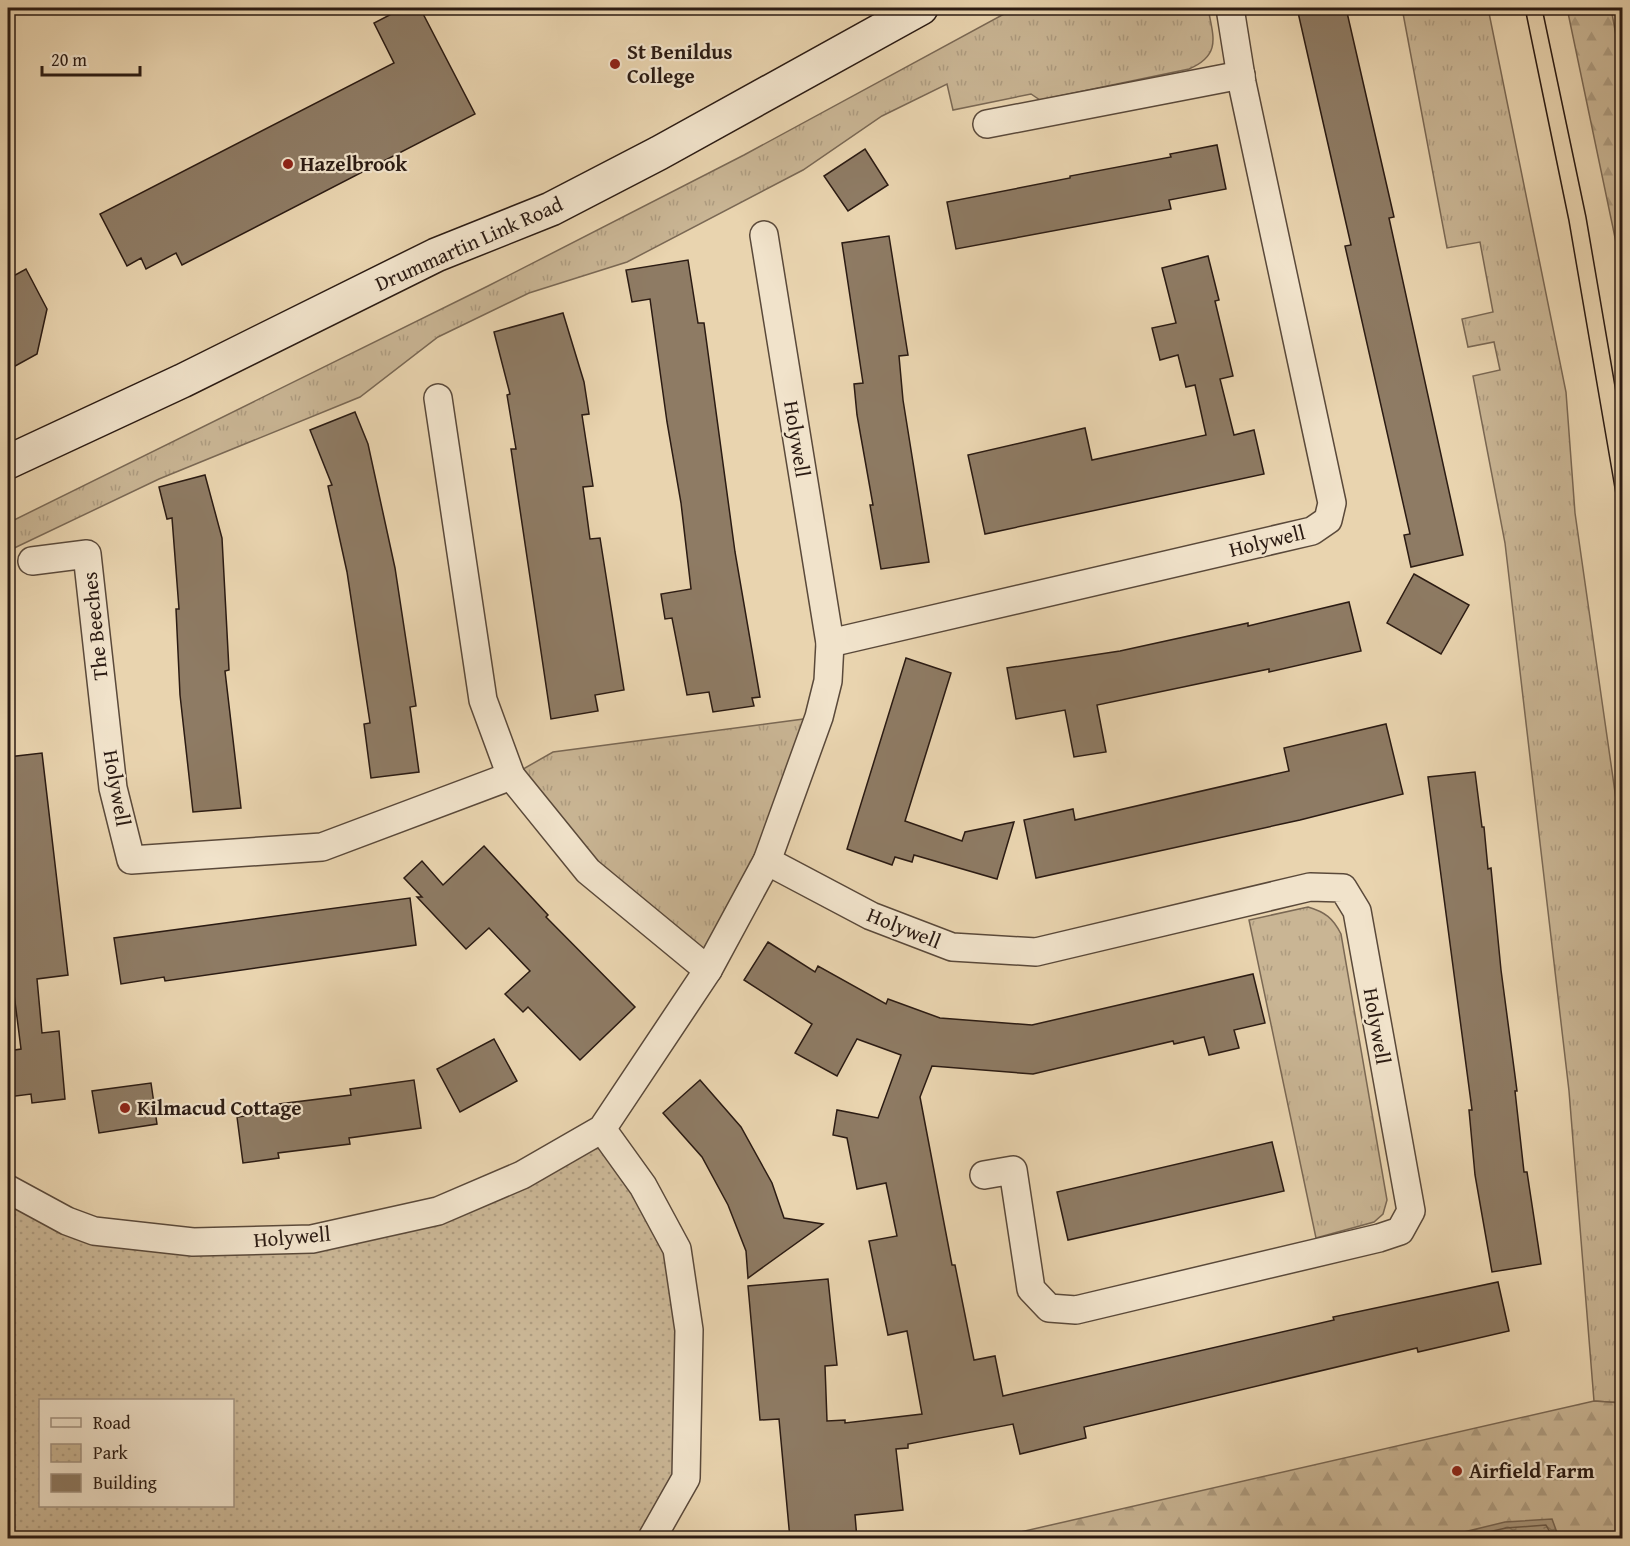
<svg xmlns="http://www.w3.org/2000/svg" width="1630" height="1546" font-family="'Gentium Book Plus',serif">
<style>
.grass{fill:url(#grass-tufts);stroke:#7a6854;stroke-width:1.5}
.forest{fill:url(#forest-firs);stroke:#7a6854;stroke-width:1.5}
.park{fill:url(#park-dots);stroke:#7a6854;stroke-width:1.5;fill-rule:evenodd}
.water{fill:url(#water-ripples);stroke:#766451;stroke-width:1.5}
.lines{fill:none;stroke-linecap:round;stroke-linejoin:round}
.shore{stroke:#6a5846;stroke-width:1.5}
.building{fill:#8e7b64;stroke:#2b1b13;stroke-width:1.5}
.minor-casing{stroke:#5a493a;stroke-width:30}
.secondary-casing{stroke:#2b1b13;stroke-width:36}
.minor{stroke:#f1e3cb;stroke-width:27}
.secondary{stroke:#f1e3cb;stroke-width:33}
.tram{stroke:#2b1b13;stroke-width:1.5}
.poi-dot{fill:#8f2418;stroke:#f1e3cb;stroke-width:2}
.labels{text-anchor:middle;stroke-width:4.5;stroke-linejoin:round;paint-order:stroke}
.poi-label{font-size:21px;font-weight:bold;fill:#2b1b13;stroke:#f1e3cb;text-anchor:start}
.street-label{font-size:21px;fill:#2b1b13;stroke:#f1e3cb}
</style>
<defs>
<pattern id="grass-tufts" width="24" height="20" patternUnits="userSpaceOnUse" patternTransform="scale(1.5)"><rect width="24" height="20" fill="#c9b594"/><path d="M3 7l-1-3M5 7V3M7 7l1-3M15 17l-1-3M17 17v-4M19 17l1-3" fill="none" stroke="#ad9b7f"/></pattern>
<pattern id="forest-firs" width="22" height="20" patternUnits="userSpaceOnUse" patternTransform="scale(1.5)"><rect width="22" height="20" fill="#c9b594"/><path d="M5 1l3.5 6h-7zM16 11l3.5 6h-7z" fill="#ad9b7f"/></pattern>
<pattern id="park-dots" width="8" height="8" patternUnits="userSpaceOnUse" patternTransform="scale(1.5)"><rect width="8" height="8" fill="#c9b594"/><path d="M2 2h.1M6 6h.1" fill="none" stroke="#ad9b7f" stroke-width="1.8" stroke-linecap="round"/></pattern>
<pattern id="water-ripples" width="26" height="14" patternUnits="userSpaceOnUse" patternTransform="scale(1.5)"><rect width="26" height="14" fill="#a8957a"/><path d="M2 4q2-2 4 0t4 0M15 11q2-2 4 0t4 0" fill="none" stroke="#897963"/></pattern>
</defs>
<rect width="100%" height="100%" fill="#e9d4af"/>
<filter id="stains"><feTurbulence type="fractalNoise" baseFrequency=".00333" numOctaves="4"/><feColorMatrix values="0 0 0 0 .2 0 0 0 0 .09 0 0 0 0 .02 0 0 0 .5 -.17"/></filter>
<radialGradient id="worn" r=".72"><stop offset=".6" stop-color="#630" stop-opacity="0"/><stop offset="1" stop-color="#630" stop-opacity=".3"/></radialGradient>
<g class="grass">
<path d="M1015,8H1208C1213,36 1222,55 1189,69L1040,100L1031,94L953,110L947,84L882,116L803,170L627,262L529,293L438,337L360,397L159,479L8,551V523L488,286L744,155Z"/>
<path d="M1402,8H1488L1566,392L1575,513L1622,841V1403L1594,1401L1569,1091L1505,543L1473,376L1500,370L1494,342L1468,347L1462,319L1493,312L1480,242L1447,248Z"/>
<path d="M819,717L708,970L511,776L553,752Z"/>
<path d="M1308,907C1325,912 1333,918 1341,934L1387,1200L1383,1214L1374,1222L1316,1238L1249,920Z"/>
</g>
<g class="forest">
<path d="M1567,8H1611L1622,68V271Z"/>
<path d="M1594,1401L1622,1403V1538H994Z"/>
</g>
<path class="park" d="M602,1129L677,1249L686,1478L652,1538H8V1189L43,1208L193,1242L438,1211ZM40,1400H232V1506H40Z"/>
<path class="water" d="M1552,1519L1559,1538H1439L1505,1522Z"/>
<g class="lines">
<path class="shore" d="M1462,1538L1506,1528L1546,1525L1553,1538"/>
</g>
<g class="building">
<path d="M403,8H420L475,114L182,265L176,253L146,269L141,258L127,266L100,214L394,63L374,23Z"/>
<path d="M1297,8H1346L1394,217L1389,218L1463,555L1411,567L1404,535L1410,534L1345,246L1351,245Z"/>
<path d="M1217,145L1226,189L1169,200L1171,209L956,249L947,202L1070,178V176L1171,157L1170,154Z"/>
<path d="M865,149L888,185L848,211L824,176Z"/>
<path d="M889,236L908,355L899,356L903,400L929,562L881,569L870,505H873L857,415L854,384L863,383L842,243Z"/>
<path d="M1208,256L1219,300L1215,301L1233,376L1220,379L1234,435L1254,430L1264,474L985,534L968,455L1085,428L1092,460L1206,435L1195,385L1186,387L1178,355L1160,360L1152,328L1176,323L1162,268Z"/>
<path d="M688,260L698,323H704L735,552L760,697L752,698L754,706L713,712L709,692L687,695L672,618L665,619L661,594L691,589L681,503L667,422L650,299L632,302L626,270Z"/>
<path d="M26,269L47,309L37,354L8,370V279Z"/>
<path d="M563,313L584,382L589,414L582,415L593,486L583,487L590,539L600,538L624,690L595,695L598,711L551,719L511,449H516L507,395L510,394L494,332Z"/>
<path d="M355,412L368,444L395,568L416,706L410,707L419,772L371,778L364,724L370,723L347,572L328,486L332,485L310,430Z"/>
<path d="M205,475L222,538L229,670L225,671L241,808L193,812L180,695L176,609H179L172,518L167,519L159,487Z"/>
<path d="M1414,574L1469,605L1441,654L1387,623Z"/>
<path d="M1349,602L1361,651L1269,672V669L1097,705L1106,752L1074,757L1065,710L1016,719L1007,668L1120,651L1248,623V626Z"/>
<path d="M906,658L951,673L905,821L962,841L965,832L1014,822L997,879L914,855L912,862L895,857L892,865L847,849Z"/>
<path d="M1386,724L1403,794L1300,820L1036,878L1024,820L1073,809L1075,820L1289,771L1284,748Z"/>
<path d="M42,753L68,975L37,979L42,1033L59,1031L65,1099L32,1103L31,1094L8,1097V1051L21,1049L14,994L8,995V757Z"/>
<path d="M1475,772L1482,827H1484L1488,869L1491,868L1501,970L1517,1091H1515L1524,1172H1527L1541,1264L1492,1272L1475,1175L1469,1110H1472L1428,777Z"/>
<path d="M484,846L548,915L546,917L635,1007L580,1060L528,1007L523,1012L505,994L530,971L489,928L466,949L417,897H422L404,878L422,861L443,885Z"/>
<path d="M410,898L416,945L165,981L164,977L121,984L114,938Z"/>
<path d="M768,942L815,972L818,966L886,1004L888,999L940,1018L1032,1025L1253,974L1265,1023L1234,1030L1239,1048L1209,1055L1204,1037L1174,1044L1173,1041L1033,1074L932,1066L920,1097L952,1265H955L974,1360L995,1356L1003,1396L1334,1320L1333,1317L1498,1282L1509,1331L1418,1352L1417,1348L1084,1427L1086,1438L1020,1454L1013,1424L908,1444V1448L896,1449L903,1510L855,1515L857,1539H790L779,1419L760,1420L748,1286L828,1279L837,1365L825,1366L827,1421L845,1420V1423L922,1414L907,1331L888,1335L869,1241L897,1236L886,1183L857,1189L847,1138L833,1135L837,1110L878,1118L901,1055L857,1039L837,1076L795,1053L812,1024L744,980Z"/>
<path d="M494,1039L517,1081L460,1112L437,1069Z"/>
<path d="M414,1080L421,1128L349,1138L350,1144L278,1153L279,1158L243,1163L237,1117L280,1112L279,1104L351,1095L350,1089Z"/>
<path d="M700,1080L741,1127L772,1183L784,1218L823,1224L748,1278L746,1251L728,1205L702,1157L663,1113Z"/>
<path d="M151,1083L157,1124L99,1133L92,1091Z"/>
<path d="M1272,1142L1284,1191L1068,1240L1057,1192Z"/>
</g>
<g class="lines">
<g class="minor-casing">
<g id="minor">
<path d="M987,124L1241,75"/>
<path d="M438,398L483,700L511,776L588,871L708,970"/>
<path d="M32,561L87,554L113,788L131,860L322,847L511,776"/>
<path d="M830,643L1312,531L1328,520L1332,503L1242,83L1230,8"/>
<path d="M767,861L871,916L952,947L1036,952L1310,887L1343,888L1357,911L1411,1211L1400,1231L1379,1238L1076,1310L1049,1308L1031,1289L1013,1170L984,1175"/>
<path d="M602,1129L643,1186L677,1249L689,1330L686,1478L652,1538"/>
<path d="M8,1189L67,1221L94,1231L193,1242L312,1239L438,1211L522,1175L602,1129L708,970L767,861L819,717L828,681L830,643L764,235"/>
</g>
</g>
<g class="secondary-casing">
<path id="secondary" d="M8,462L182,381L436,255L551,209L659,153L921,8"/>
</g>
<use href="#minor" class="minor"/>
<use href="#secondary" class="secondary"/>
<g class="tram">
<path d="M1525,8L1569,221L1622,529"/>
<path d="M1542,8L1586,217L1622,427"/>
</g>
</g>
<g class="poi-dot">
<circle cx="615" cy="64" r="6"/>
<circle cx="288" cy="164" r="6"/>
<circle cx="125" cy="1108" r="6"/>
<circle cx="1457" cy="1471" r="6"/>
</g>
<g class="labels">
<g class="poi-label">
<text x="627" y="59">St Benildus<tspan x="627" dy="24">College</tspan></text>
<text x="300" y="171">Hazelbrook</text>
<text x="137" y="1115">Kilmacud Cottage</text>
<text x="1469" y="1478">Airfield Farm</text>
</g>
<g class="street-label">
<text transform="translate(469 244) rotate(-24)" y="7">Drummartin Link Road</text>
<text transform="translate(797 439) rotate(81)" y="7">Holywell</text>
<text transform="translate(1267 541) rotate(-14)" y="7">Holywell</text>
<text transform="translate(95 626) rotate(-96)" y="7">The Beeches</text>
<text transform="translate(117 788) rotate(80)" y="7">Holywell</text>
<text transform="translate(904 928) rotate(22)" y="7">Holywell</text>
<text transform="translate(1377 1026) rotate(80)" y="7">Holywell</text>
<text transform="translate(292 1237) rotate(-5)" y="7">Holywell</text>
</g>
</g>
<rect width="1630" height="1546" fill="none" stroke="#e9d4af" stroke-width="30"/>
<rect x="9" y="9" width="1612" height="1528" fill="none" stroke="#2b1b13" stroke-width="3"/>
<rect x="15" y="15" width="1600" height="1516" fill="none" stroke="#2b1b13" stroke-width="1.5"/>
<rect x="39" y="1399" width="195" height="108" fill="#f1e3cb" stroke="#a29381" stroke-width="1.5"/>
<rect x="51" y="1418" width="30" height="9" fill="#f1e3cb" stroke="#a29381" stroke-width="1.5"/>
<text x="93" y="1429" font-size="18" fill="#2b1b13">Road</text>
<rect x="51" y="1444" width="30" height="18" fill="url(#park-dots)" stroke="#a29381" stroke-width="1.5"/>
<text x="93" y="1459" font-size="18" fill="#2b1b13">Park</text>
<rect x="51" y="1474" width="30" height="18" fill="#8e7b64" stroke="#a29381" stroke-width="1.5"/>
<text x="93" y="1489" font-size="18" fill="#2b1b13">Building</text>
<path d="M42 66v9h98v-9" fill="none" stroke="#2b1b13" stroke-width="3"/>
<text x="51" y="66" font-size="18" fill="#2b1b13" stroke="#f1e3cb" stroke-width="4.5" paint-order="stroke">20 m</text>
<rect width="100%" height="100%" filter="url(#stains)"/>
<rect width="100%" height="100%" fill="url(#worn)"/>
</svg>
